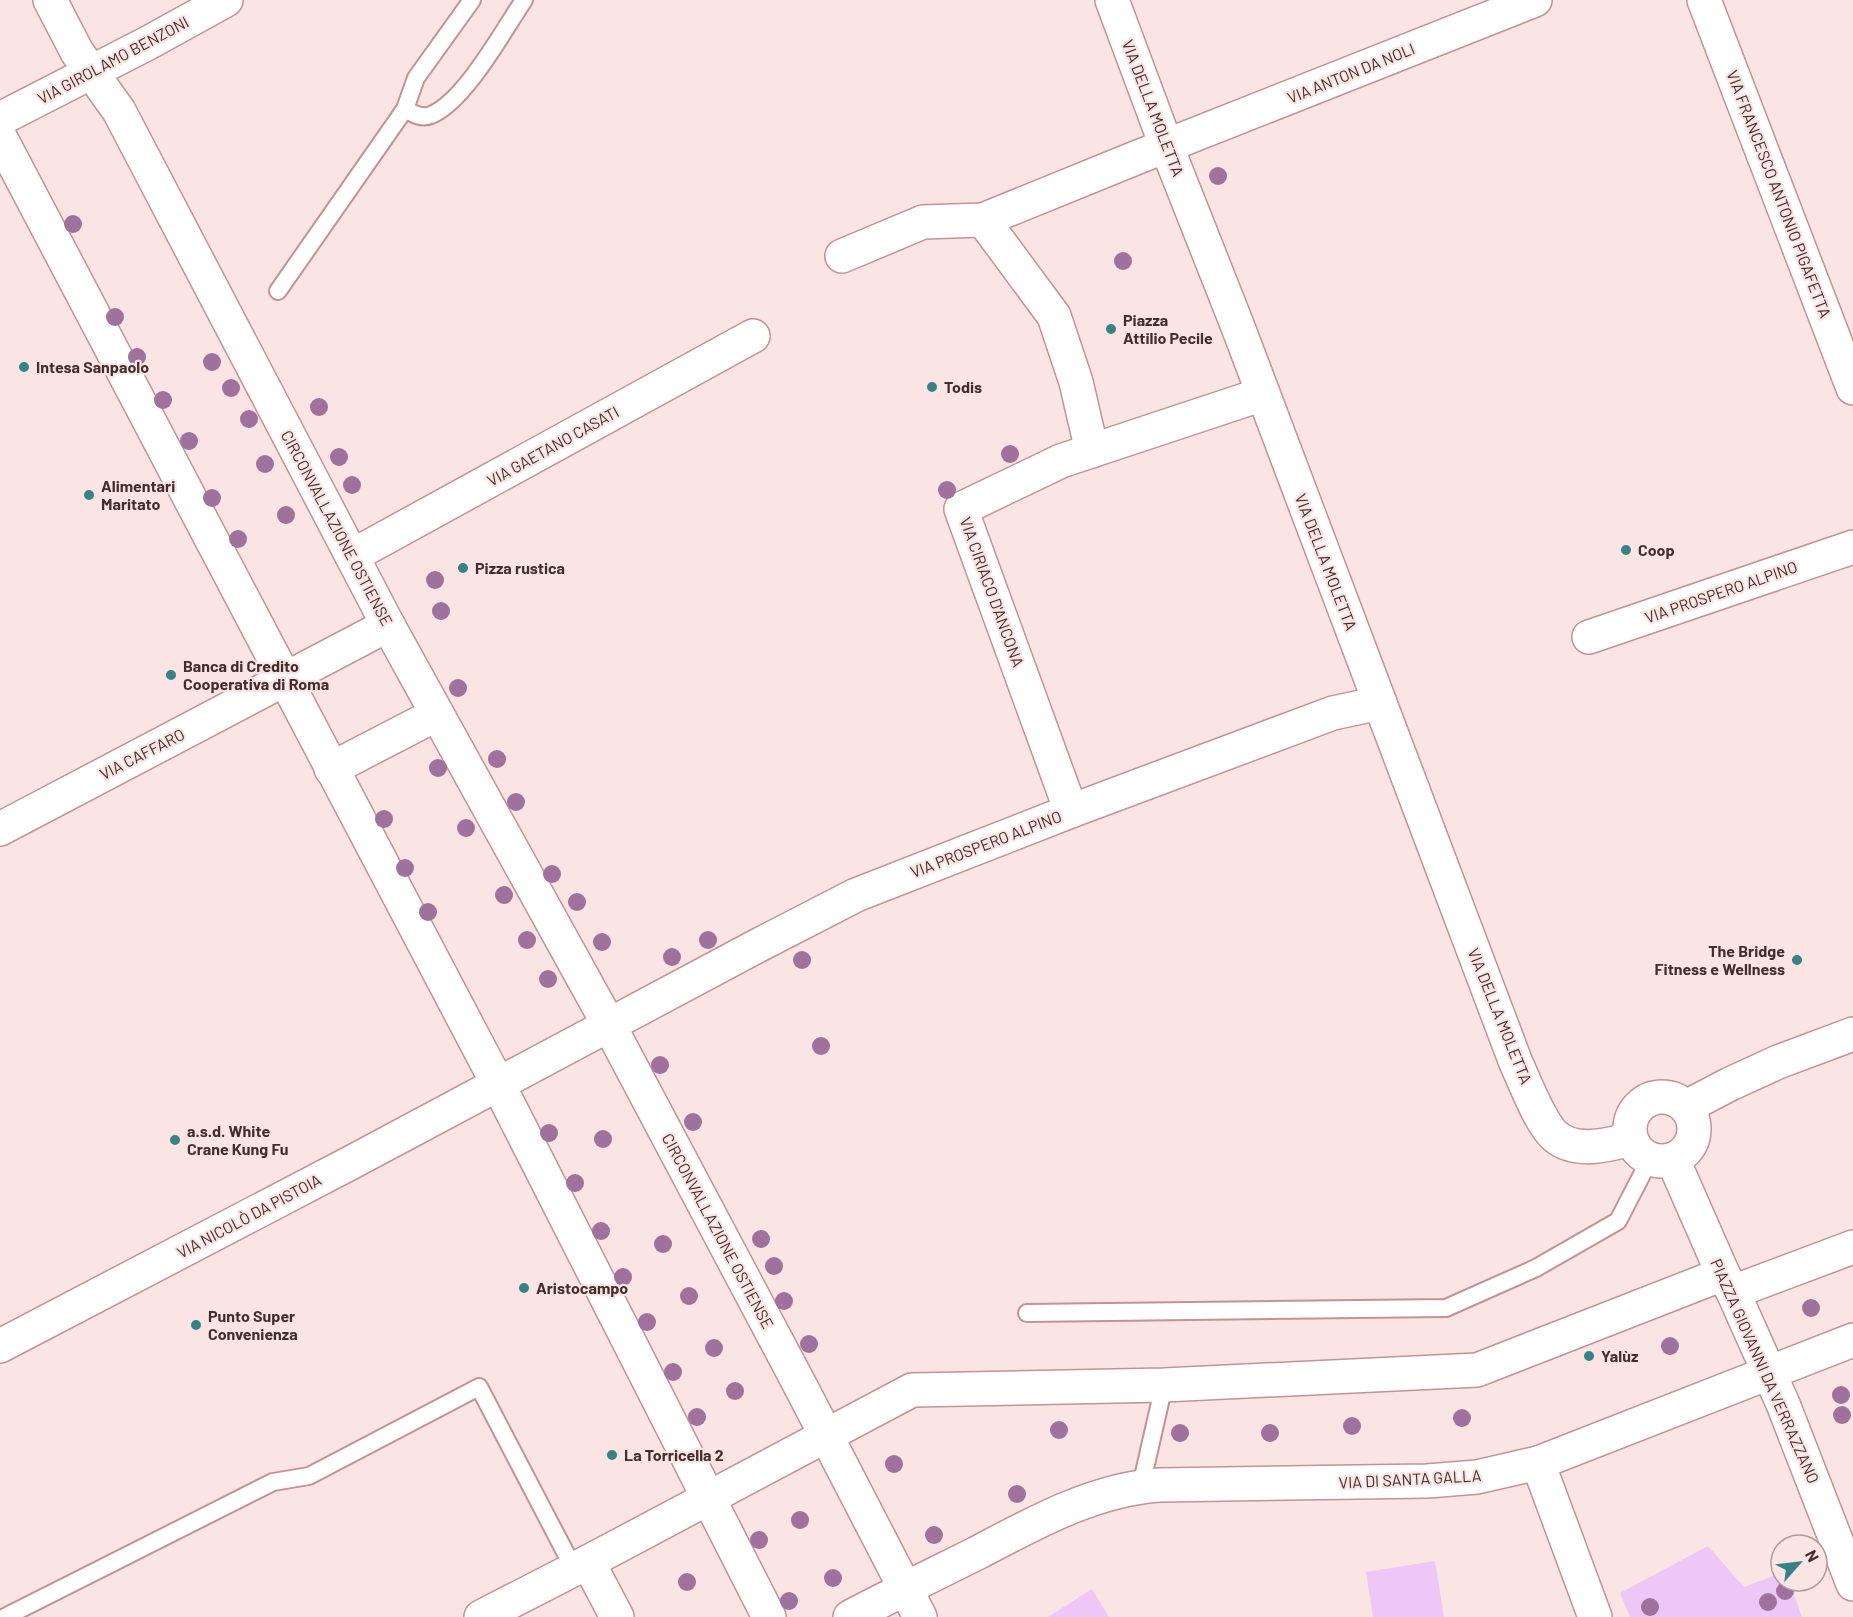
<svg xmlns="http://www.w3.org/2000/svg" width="1853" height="1617" font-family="Barlow,sans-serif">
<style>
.green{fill:#edc8f7}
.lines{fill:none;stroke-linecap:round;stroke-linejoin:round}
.lane-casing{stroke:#c49292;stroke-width:20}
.street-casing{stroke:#c49292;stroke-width:36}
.secondary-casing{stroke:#c49292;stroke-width:36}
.lane{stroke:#fff;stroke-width:16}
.street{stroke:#fff;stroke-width:33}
.secondary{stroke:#fff;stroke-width:33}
.tree{fill:#9e729c}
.poi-dot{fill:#388184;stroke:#fae4e4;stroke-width:2}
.labels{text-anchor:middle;stroke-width:4.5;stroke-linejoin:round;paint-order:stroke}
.street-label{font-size:16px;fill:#422e2e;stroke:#fae4e4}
.poi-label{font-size:16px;font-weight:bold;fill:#422e2e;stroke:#fae4e4;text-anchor:start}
</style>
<rect width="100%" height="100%" fill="#fae4e4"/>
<g class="green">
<path d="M1708,1546L1744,1587L1781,1573V1581H1789L1802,1617H1630L1620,1593Z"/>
<path d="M1435,1561L1444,1617H1373L1366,1572Z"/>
<path d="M1092,1589L1109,1617H1048Z"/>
</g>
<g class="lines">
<g class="lane-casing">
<g id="lane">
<path d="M405,109L416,78L472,0"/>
<path d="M278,291L405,109C413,114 422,119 431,115C465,101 503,31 524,0"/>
<path d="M1027,1313L1446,1308L1536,1268L1618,1221L1650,1159"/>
<path d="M1141,1486L1164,1385"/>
<path d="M5,1617L273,1482L309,1476L479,1387L574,1569"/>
</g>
</g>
<g class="street-casing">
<g id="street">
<path d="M1112,0L1166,145L1238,327L1516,1063C1525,1082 1540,1123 1555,1136C1575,1154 1609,1145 1631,1139"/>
<path d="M1704,0L1853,388"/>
<path d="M983,220L1054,316L1076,382L1092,451"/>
<path d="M842,256L923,222L983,220L1138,157L1535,0"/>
<path d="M352,556L753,336"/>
<path d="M1589,637L1853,547"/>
<path d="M331,769L437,714"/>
<path d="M1071,811L961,509L1061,461L1263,394"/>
<path d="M0,829L388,625"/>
<circle cx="1662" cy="1129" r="32"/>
<path d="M1686,1107L1730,1084L1778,1062L1853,1034"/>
<path d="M1673,1160L1723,1274L1733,1292L1783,1404L1853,1584"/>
<path d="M1733,1292L1853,1247"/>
<path d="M0,1346L354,1161L757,946L856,895L1071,811L1333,713L1380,703"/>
<path d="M1538,1463L1595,1617"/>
<path d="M588,1562L617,1617"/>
<path d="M481,1617L588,1562L912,1390L1164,1385L1477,1370L1723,1274"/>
<path d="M850,1617C892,1595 935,1574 977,1553C1034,1523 1095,1489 1160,1485L1427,1481L1477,1477L1538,1463L1853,1340"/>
</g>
</g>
<g class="secondary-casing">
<g id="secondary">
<path d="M50,0L77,52L119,111L388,625L609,1025L802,1389L920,1617"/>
<path d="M0,119L148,43L226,0"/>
<path d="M0,137L498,1084L769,1617"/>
</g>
</g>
<use href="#lane" class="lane"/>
<use href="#street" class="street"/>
<use href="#secondary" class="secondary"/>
</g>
<g class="tree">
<circle cx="1218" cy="176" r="9"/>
<circle cx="73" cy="224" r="9"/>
<circle cx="1123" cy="261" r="9"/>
<circle cx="115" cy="317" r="9"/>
<circle cx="137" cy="357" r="9"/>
<circle cx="212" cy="362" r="9"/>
<circle cx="231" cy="388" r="9"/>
<circle cx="163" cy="400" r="9"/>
<circle cx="319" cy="407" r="9"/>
<circle cx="249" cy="419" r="9"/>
<circle cx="189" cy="441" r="9"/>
<circle cx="1010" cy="454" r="9"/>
<circle cx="339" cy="457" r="9"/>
<circle cx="265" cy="464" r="9"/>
<circle cx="352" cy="485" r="9"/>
<circle cx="947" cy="490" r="9"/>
<circle cx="212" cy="498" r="9"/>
<circle cx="286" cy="515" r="9"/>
<circle cx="238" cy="539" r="9"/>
<circle cx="435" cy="580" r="9"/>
<circle cx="441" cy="611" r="9"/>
<circle cx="458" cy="688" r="9"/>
<circle cx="497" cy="759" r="9"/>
<circle cx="438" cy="768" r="9"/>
<circle cx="516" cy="802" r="9"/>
<circle cx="384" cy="819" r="9"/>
<circle cx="466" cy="828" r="9"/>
<circle cx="405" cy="868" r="9"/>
<circle cx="552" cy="874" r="9"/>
<circle cx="504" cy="895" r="9"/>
<circle cx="577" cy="902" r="9"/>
<circle cx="428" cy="912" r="9"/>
<circle cx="527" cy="940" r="9"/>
<circle cx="708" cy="940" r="9"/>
<circle cx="602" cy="942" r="9"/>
<circle cx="672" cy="957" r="9"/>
<circle cx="802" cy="960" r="9"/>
<circle cx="548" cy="979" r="9"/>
<circle cx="821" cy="1046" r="9"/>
<circle cx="660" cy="1065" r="9"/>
<circle cx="693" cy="1122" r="9"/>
<circle cx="549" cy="1133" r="9"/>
<circle cx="603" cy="1139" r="9"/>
<circle cx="575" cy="1183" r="9"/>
<circle cx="601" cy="1231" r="9"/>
<circle cx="761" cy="1239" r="9"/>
<circle cx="663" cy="1244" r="9"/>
<circle cx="774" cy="1266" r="9"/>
<circle cx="623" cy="1277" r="9"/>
<circle cx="689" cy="1296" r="9"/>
<circle cx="784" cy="1301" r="9"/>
<circle cx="1811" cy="1308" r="9"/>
<circle cx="647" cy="1322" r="9"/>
<circle cx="809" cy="1344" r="9"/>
<circle cx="1670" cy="1346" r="9"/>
<circle cx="714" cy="1348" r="9"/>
<circle cx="673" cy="1372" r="9"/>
<circle cx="735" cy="1391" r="9"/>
<circle cx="1841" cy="1395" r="9"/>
<circle cx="1842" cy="1415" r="9"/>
<circle cx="697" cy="1417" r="9"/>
<circle cx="1462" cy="1418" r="9"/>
<circle cx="1352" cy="1426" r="9"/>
<circle cx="1059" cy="1430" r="9"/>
<circle cx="1180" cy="1433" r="9"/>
<circle cx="1270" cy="1433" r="9"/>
<circle cx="894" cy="1464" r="9"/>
<circle cx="1017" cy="1494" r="9"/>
<circle cx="800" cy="1520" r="9"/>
<circle cx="934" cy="1535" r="9"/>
<circle cx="759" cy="1540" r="9"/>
<circle cx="833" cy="1578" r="9"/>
<circle cx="687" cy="1582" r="9"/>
<circle cx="1785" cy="1591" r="9"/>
<circle cx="789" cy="1601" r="9"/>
<circle cx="1768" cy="1602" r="9"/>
<circle cx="1650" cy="1607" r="9"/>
</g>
<g class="poi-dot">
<circle cx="1111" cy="329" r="6"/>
<circle cx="24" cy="367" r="6"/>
<circle cx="932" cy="387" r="6"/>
<circle cx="89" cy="495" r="6"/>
<circle cx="1626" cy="550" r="6"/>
<circle cx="463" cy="568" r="6"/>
<circle cx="171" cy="675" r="6"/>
<circle cx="1797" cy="960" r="6"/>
<circle cx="175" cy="1140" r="6"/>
<circle cx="524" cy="1288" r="6"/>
<circle cx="196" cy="1325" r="6"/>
<circle cx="1589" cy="1356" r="6"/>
<circle cx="612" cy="1455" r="6"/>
</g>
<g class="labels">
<g class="street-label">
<text transform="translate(113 60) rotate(-28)" y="6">VIA GIROLAMO BENZONI</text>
<text transform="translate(1351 73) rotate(-22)" y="6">VIA ANTON DA NOLI</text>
<text transform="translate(1153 108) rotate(69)" y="6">VIA DELLA MOLETTA</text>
<text transform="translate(1779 194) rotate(69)" y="6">VIA FRANCESCO ANTONIO PIGAFETTA</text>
<text transform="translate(553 446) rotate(-29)" y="6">VIA GAETANO CASATI</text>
<text transform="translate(337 528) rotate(62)" y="6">CIRCONVALLAZIONE OSTIENSE</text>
<text transform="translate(1326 562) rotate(69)" y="6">VIA DELLA MOLETTA</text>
<text transform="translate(992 592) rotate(70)" y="6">VIA CIRIACO D'ANCONA</text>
<text transform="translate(1721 592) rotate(-19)" y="6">VIA PROSPERO ALPINO</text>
<text transform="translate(142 754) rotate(-27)" y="6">VIA CAFFARO</text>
<text transform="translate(986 844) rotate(-21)" y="6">VIA PROSPERO ALPINO</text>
<text transform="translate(1500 1016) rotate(68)" y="6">VIA DELLA MOLETTA</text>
<text transform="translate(249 1216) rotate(-28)" y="6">VIA NICOLÒ DA PISTOIA</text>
<text transform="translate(718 1231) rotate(62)" y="6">CIRCONVALLAZIONE OSTIENSE</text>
<text transform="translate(1765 1371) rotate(66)" y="6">PIAZZA GIOVANNI DA VERRAZZANO</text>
<text transform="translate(1410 1479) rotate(-3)" y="6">VIA DI SANTA GALLA</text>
</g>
<g class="poi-label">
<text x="1123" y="326">Piazza<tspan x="1123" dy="18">Attilio Pecile</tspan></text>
<text x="36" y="373">Intesa Sanpaolo</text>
<text x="944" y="393">Todis</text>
<text x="101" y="492">Alimentari<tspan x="101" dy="18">Maritato</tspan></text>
<text x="1638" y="556">Coop</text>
<text x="475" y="574">Pizza rustica</text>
<text x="183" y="672">Banca di Credito<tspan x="183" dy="18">Cooperativa di Roma</tspan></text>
<text x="1785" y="957" text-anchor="end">The Bridge<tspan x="1785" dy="18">Fitness e Wellness</tspan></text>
<text x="187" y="1137">a.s.d. White<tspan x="187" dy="18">Crane Kung Fu</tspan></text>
<text x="536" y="1294">Aristocampo</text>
<text x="208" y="1322">Punto Super<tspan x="208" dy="18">Convenienza</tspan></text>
<text x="1601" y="1362">Yalùz</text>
<text x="624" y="1461">La Torricella 2</text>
</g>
</g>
<g transform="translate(1799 1563) rotate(62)"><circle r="28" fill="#fae4e4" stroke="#b09b9b" stroke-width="1.5"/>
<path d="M0-4.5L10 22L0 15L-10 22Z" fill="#388184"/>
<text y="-9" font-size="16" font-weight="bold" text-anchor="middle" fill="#422e2e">N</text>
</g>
</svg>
